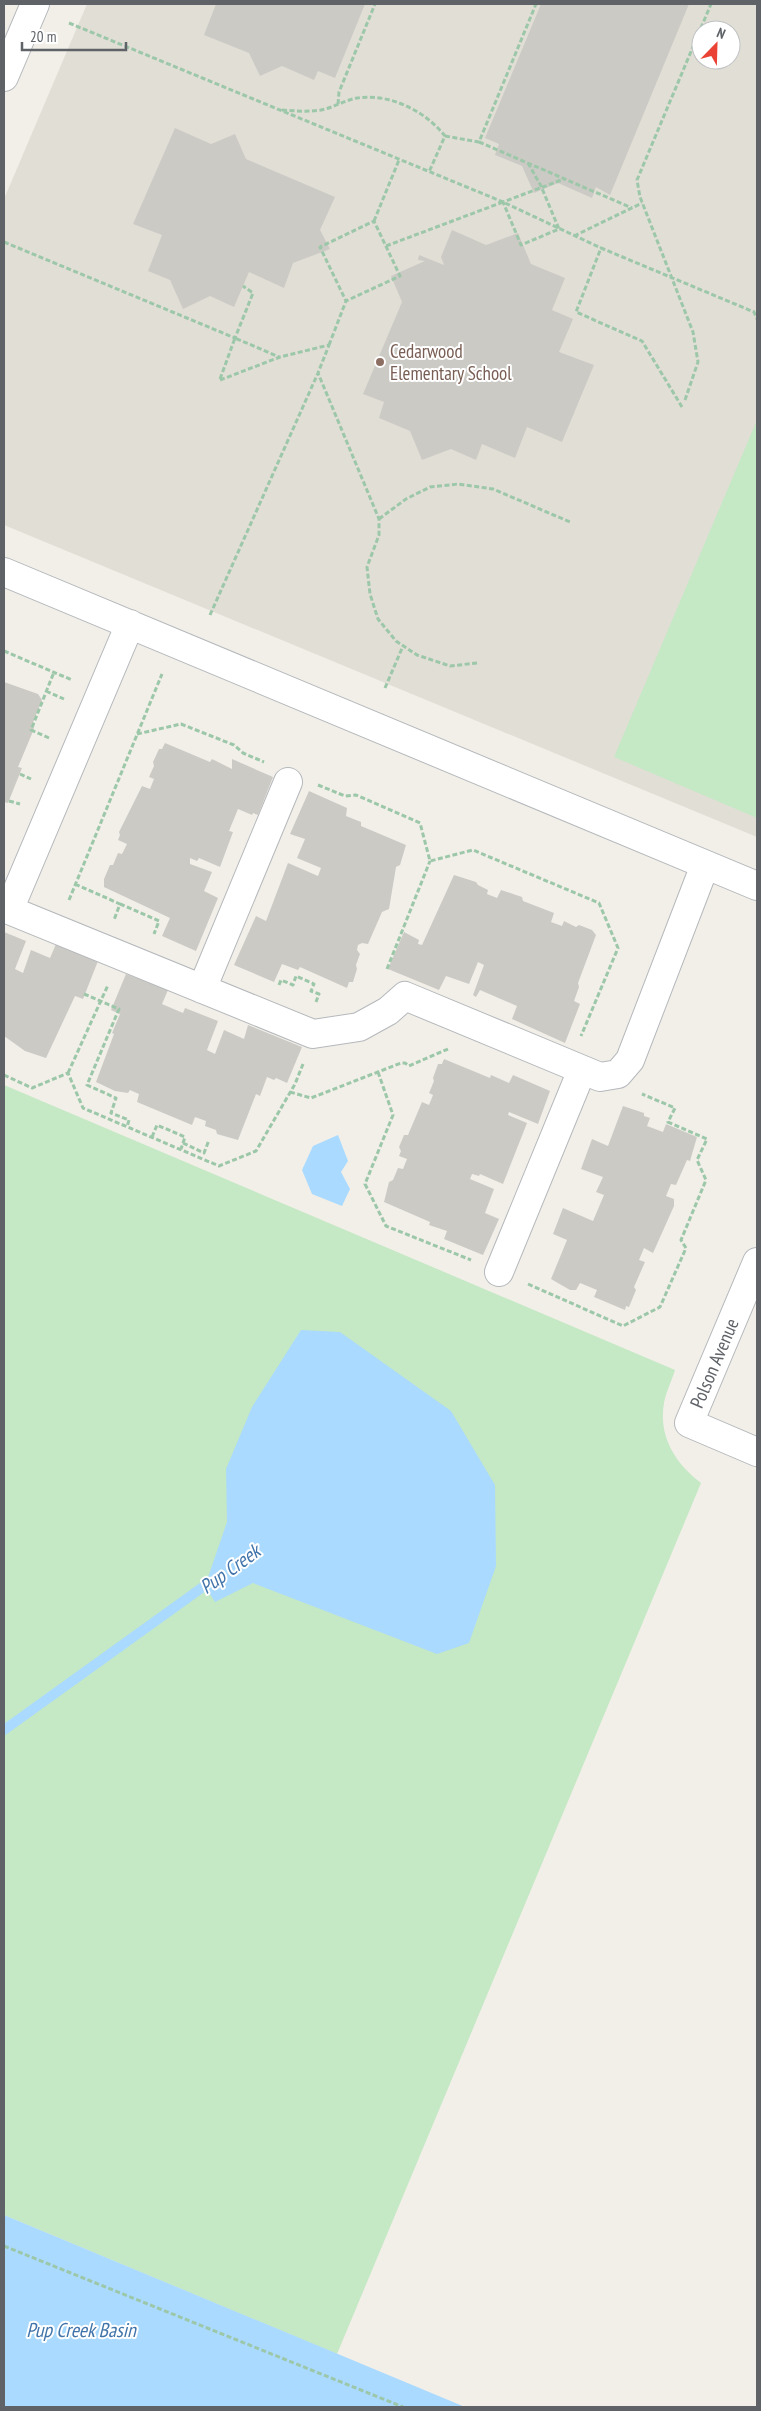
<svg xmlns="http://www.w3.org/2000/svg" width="761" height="2411" viewBox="0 0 761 2411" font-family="'PT Sans Narrow',sans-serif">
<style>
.education{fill:#e1ded6;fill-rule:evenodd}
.green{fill:#c5e8c5}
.water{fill:#aadaff}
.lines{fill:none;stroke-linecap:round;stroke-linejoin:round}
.stream{stroke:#aadaff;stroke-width:10}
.building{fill:#cccac5}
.street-casing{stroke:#b5b8bc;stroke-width:30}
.path{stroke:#9cc7a9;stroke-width:3;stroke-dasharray:5 2.5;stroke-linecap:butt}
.street{stroke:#fff;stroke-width:28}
.education-dot{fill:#8d6e63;stroke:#fff;stroke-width:2}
.labels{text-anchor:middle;stroke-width:4;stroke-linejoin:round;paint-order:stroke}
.education-label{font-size:19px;fill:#785e54;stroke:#fff;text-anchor:start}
.street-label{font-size:19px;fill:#5f6368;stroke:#fff}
.water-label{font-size:20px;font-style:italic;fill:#4174aa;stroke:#fff}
</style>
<rect width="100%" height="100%" fill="#f1efe8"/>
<path class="education" d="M87 4H757V837L4 525V199ZM701 30H731V60H701Z"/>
<path class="green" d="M757 420V818L614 757Z
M4 1085 675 1370C672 1380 666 1392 664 1403 658 1437 676 1464 701 1483L337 2354 4 2215Z"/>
<path class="water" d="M338 1135 348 1161 341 1172 350 1189 342 1206 312 1194 302 1170 313 1146Z
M301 1330 340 1332 451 1411 495 1485 496 1566 469 1643 437 1654 253 1583 215 1602 205 1586 227 1522 226 1469 252 1407Z
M4 2215 465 2407H4Z"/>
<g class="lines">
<path class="stream" d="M4 1730 214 1579"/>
</g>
<path class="building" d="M216 4H365L335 78 318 71 314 80 282 66 260 76 249 53 204 35Z
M541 4H689L610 195 596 187 592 198 558 183 534 193 522 166 495 155 499 144 485 138Z
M175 128 211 144 235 134 246 159 335 197 320 230 330 249 293 263 284 288 249 272 234 307 210 296 183 309 170 280 148 271 162 235 133 224Z
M452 230 486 245 518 233 531 264 565 278 552 310 573 319 559 352 594 365 562 442 527 427 515 458 482 444 476 460 451 449 422 460 410 431 379 418 384 402 363 394 402 302 391 276 425 261 418 260 419 255 444 265 441 257Z
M4 682 38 694 42 700 32 725 34 729 18 767 22 768 8 803 4 802Z
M165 743 210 762 212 759 232 769V759L273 777 258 815 253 813 252 815 238 809 229 831 233 832 220 867 199 858 197 861 190 858V864L212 872 204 891 218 898 196 951 162 936 170 918 104 887V879L110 865H113L118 853 122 854 127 844 118 840 120 835 119 832 142 786 150 789 154 779 149 777 154 766 153 762 159 749H162Z
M309 791 347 808 346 816 361 822V826L406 845 400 865 396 867 389 909 382 912 368 944 362 943 358 945 357 950 360 954 356 965 357 969 353 982H349L347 988 300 967 298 970 282 964 274 982 234 965 256 916 266 921 288 863 318 876 321 868 297 858 305 839 290 834Z
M454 875 476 882 478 885 488 890 487 894 497 898 501 890 522 897 523 901 554 913 551 922 562 926 564 921 576 927 579 925 592 930 596 935 578 983 579 987 574 1001 580 1004 565 1043 512 1019 517 1006 480 990 476 997 473 995 484 965 478 962 469 984 446 976 439 990 388 969 404 932 419 940 418 944 422 945Z
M4 932 26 941 15 969 23 973 31 950 50 958 56 944 98 961 83 999 75 996 46 1058 25 1051 4 1036Z
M126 974 168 990 162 1004 183 1013 185 1008 218 1021 207 1050 215 1054 224 1030 244 1039 248 1025 302 1047 287 1083 276 1078 274 1080 267 1077 260 1096 256 1094 238 1140 217 1134 216 1130 205 1126 206 1121 195 1117 192 1125 137 1102 139 1094 130 1090 128 1093 115 1091 96 1082 114 1034 112 1033 120 1014 111 1010Z
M444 1059 490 1078 491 1075 509 1083 513 1075 550 1091 538 1124 509 1112 508 1115 527 1123 503 1184 480 1174 479 1176 472 1174 470 1179 494 1189 485 1213 499 1219 483 1255 444 1239 447 1231 429 1225 430 1222 384 1202 389 1182 393 1180 398 1168 403 1169 407 1159 399 1156 401 1151 399 1147 404 1135H408L422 1102 429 1105 433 1095 429 1093 434 1081 433 1078 438 1064H442Z
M623 1106 644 1113V1116L650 1118 647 1126 663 1132 666 1124 697 1137 690 1161 687 1160 676 1185 671 1184 666 1196 674 1199V1206L653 1253 644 1248 639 1260 645 1262 634 1287 636 1290 629 1307 626 1306 625 1310 594 1297 597 1290 580 1283 576 1290H570L551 1279 567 1240 553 1234 563 1208 593 1221 604 1195 596 1192 603 1177 581 1169 592 1139 608 1146Z"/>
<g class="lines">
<defs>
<path id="street" d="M4 77 35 4
M4 572 757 886
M4 908 313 1034 359 1027 388 1011 405 996 600 1077 618 1074 630 1060 705 865
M9 910 130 624
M202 989 288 782
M757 1262 689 1423 757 1452
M499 1272 582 1070"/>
</defs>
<use href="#street" class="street-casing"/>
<path class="path" d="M69 23 503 202
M338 104 339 92 375 4
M282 110C295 111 308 112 321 110 333 108 345 100 357 98 390 93 425 111 445 136L429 172
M445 136 479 142 536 4
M479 142 632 208
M528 163 541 186 559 229 521 245 503 202 564 179
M374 221 399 160
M574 236 642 203
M4 242 235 338 253 293 243 286
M386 246 503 202 601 248
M329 345 346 301 400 276 374 221 320 247 346 301
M220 379 235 338 279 357
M220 380 280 357 329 345 318 373
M685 400 698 362 693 332 640 197 637 180 711 4
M682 407 642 341 576 312 601 248 754 312 757 319
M379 519 406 499 430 487 458 484 493 489 570 522
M210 615 318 373 379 519V535L367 567 370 594 378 619 396 641 417 655 450 666 477 663
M4 651 72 680
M385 688 403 646
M46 691 64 699
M137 734 181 724 234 745 243 753 264 762
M49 738 31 730 54 672
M20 774 31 779
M318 785 345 796 356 795 420 823 430 861 473 850 599 903 618 948 581 1036
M9 801 20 804
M75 884 120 904 114 920
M69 900 162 674
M120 904 159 921 154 934
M387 969 430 861
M279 985 281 980 293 985 296 976 314 984 311 991 319 994 316 1002
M84 994 119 1009 87 1085 116 1098 111 1113 129 1120 127 1127
M378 1072 393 1115 365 1184 386 1226 471 1260
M68 1073 108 985
M4 1075 32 1088 68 1073 83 1108 219 1166 256 1151 295 1084 303 1064
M290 1092 311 1098 401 1063H405L409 1066 448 1049
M152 1137 157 1125 185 1137 181 1149
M183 1143 204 1153 209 1140
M528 1284 623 1326 660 1307 686 1248 681 1240 706 1180 697 1160 707 1139 668 1122 675 1108 642 1094
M4 2246 403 2407"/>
<use href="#street" class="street"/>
</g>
<circle class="education-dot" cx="380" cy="362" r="5"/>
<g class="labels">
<g class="education-label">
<text x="390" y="358">Cedarwood<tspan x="390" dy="22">Elementary School</tspan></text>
</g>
<g class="street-label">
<text transform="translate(714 1363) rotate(-67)" y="7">Polson Avenue</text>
</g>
<g class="water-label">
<text transform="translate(230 1569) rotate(-36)" y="7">Pup Creek</text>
<text x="81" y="2337">Pup Creek Basin</text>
</g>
</g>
<rect width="761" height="2411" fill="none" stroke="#5f6368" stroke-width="10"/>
<g transform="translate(716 45) rotate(23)"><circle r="24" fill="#ffffff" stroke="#bfc1c3"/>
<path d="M0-4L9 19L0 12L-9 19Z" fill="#ea4335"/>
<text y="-8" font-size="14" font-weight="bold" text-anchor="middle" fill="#5f6368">N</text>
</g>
<path d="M22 42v8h104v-8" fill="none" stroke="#5f6368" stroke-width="2.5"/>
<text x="30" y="42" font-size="15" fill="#5f6368" stroke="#ffffff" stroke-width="4" paint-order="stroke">20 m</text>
</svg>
